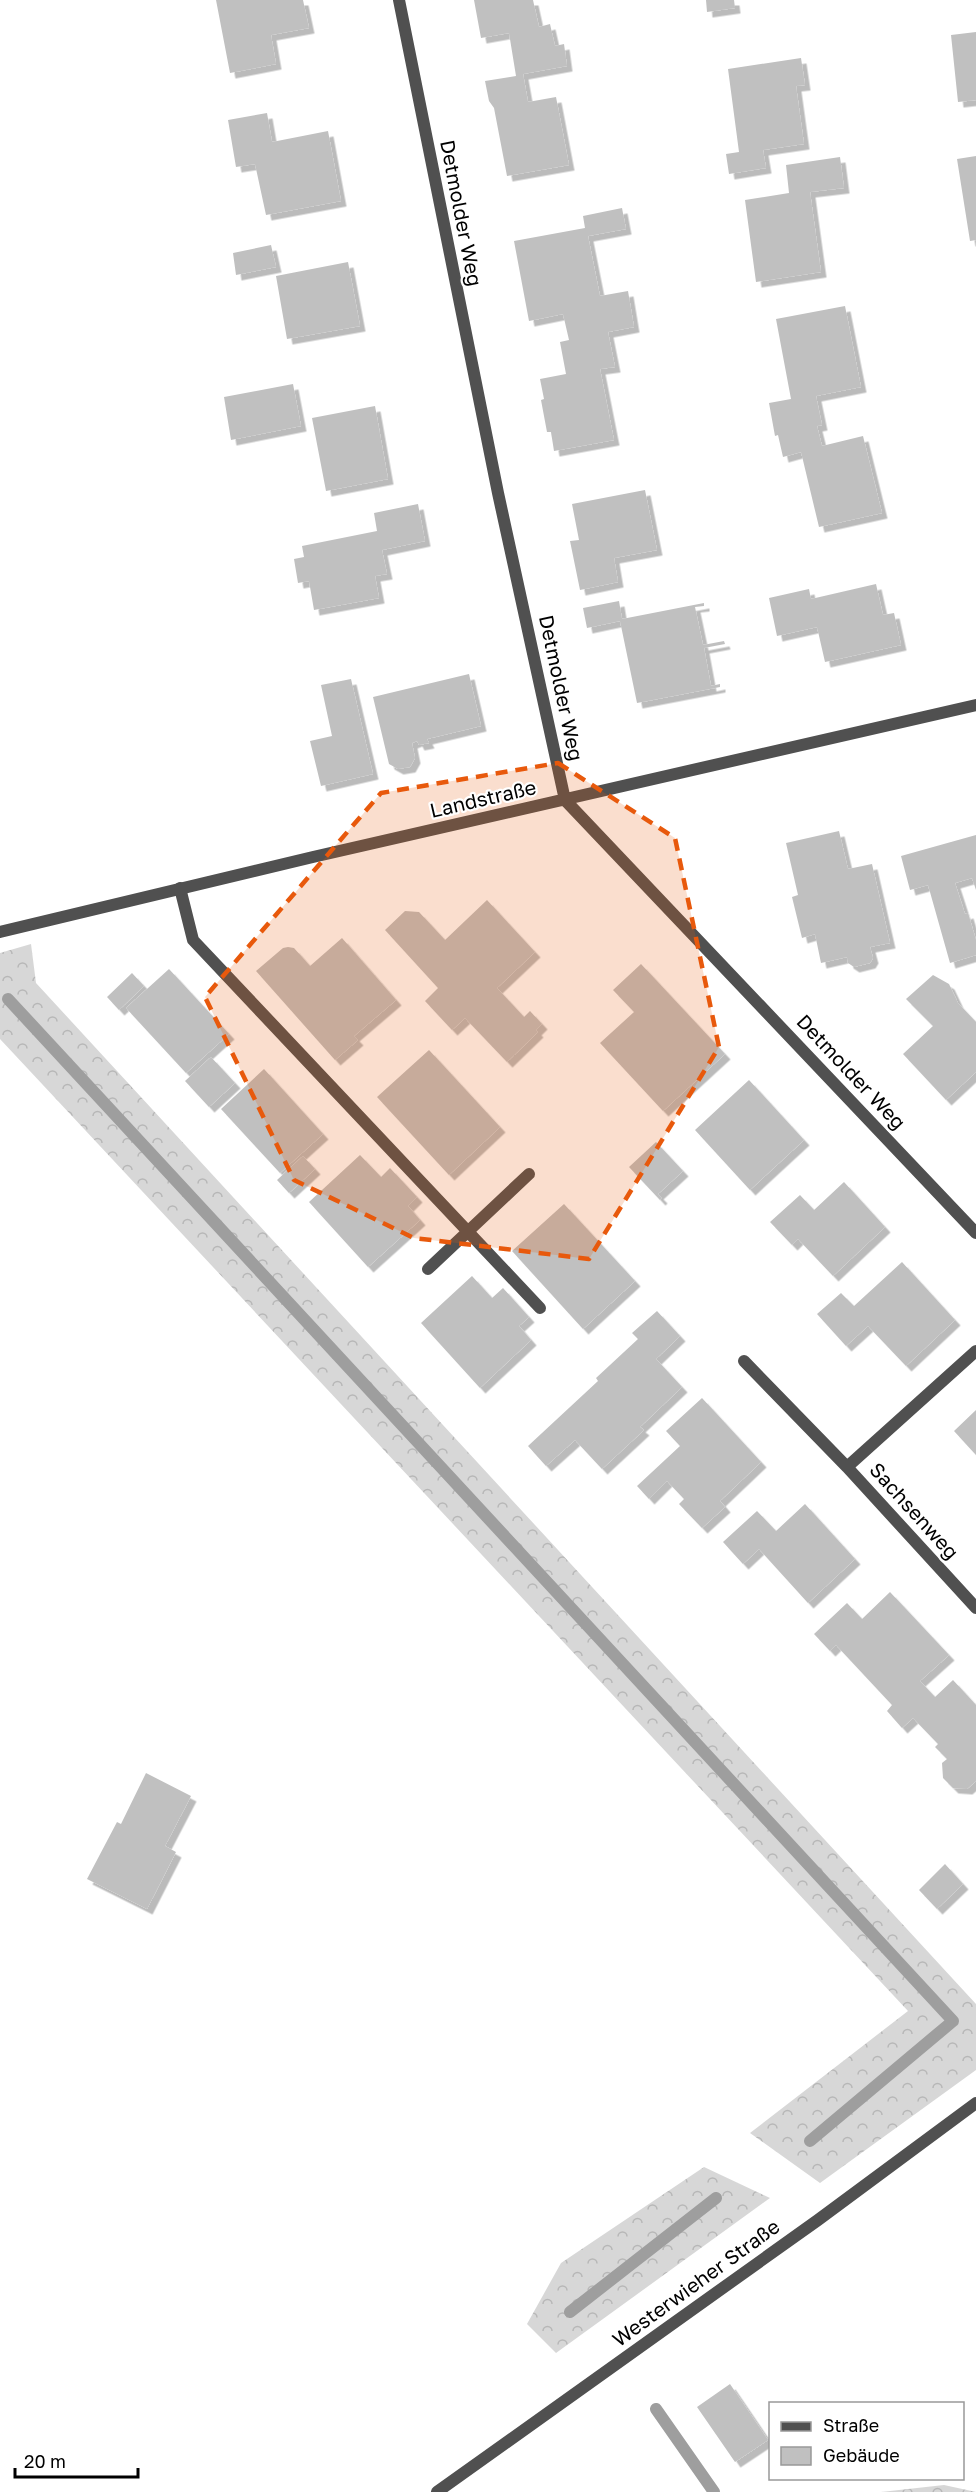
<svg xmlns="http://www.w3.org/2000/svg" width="976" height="2492" viewBox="0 0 976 2492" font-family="'Golos Text',sans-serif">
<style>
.forest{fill:url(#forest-crowns)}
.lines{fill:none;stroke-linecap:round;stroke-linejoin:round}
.stream{stroke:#9e9e9e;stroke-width:12}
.building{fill:#c0c0c0;filter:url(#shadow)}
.service{stroke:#505050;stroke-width:12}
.minor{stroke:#505050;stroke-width:12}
.tertiary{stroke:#505050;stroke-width:12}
.marked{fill:#e8590c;fill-opacity:0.2;stroke:#e8590c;stroke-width:4.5;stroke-dasharray:12 8;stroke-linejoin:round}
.labels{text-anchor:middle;stroke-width:4.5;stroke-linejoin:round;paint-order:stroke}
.street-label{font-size:20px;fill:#000;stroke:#fff}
</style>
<defs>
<pattern id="forest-crowns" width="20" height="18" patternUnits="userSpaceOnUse" patternTransform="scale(1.5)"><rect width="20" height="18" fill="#d7d7d7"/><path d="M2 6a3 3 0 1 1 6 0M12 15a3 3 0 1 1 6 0" fill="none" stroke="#b7b7b7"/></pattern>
<filter id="shadow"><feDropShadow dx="5.5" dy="5.5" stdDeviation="0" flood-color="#0004"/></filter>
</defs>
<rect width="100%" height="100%" fill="#fff"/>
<path class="forest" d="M31 944 36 983 976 2004V2070L820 2183 750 2133 908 2011 0 1039V953Z
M704 2167 770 2198 556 2353 527 2324 561 2263Z
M944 2485 976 2492H881Z"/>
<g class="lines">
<path class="stream" d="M8 999 953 2021 810 2141
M570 2312 716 2198
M656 2409 714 2492"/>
</g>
<path class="building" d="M216 0H303L309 28 271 35 276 64 230 73Z
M474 0H533L539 27 550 24 555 46 564 44 567 66 523 74 528 102 556 97 569 165 507 176 494 108 489 101 485 81 516 76 509 33 481 38Z
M706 0H734L735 8 707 12Z
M976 32V100L958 102 951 35Z
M801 58 805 85 796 86 804 144 763 150 766 168 729 174 726 154 739 152 728 69Z
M267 113 272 142 328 131 341 201 266 215 255 164 236 167 228 120Z
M976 156V240L970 241 957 159Z
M840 157 844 188 810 192 821 272 756 282 745 200 789 193 786 165Z
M622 208 626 229 588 236 600 296 628 291 634 327 608 332 615 367 600 369 614 440 554 451 551 432H547L541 400 544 399 540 379 566 374 560 342 569 340 563 314 529 321 514 241 585 228 583 216Z
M271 245 276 267 236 275 233 253Z
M348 262 360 326 287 339 276 276Z
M845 306 861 387 816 396 822 425 817 426 822 446 863 436 882 513 819 527 801 452 783 457 778 435 775 436 769 403 791 399 776 319Z
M293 384 301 426 231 440 224 397Z
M375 406 388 479 326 491 312 418Z
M645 490 657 550 614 558 618 582 580 590 570 541 579 540 572 504Z
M418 504 425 541 382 550 387 574 375 576 379 598 314 610 309 581 298 583 294 559 304 557 302 546 377 531 374 513Z
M876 584 883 615 894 613 901 645 825 662 817 627 777 636 769 598 809 589 811 599Z
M619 601 622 619 704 603V606L695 607 703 645 724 641 725 644 704 648 711 686 720 684V687L637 703 620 621 587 628 583 608Z
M469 674 481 726 427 739 429 743 419 745 417 741 412 743 415 758 410 767 398 769 389 764 373 697Z
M351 679 373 774 321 786 310 741 332 736 321 685Z
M839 831 848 869 872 864 890 943 870 947 873 958 870 963 854 967 848 963 847 957 821 963 815 934 802 938 792 897 798 895 786 843Z
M976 835V890L972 878 955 883 965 914 968 913 976 940V955L950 963 928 885 910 890 901 856Z
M487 900 535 952 497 988 524 1017 530 1011 542 1024 536 1030 538 1032 507 1062 465 1018 452 1030 425 1001 438 988 385 930 405 911 419 912 445 940Z
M342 938 396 1000 354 1036 358 1040 335 1060 256 971 283 948 288 947 294 948 310 966Z
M641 964 725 1054 663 1111 600 1043 634 1012 613 990Z
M169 969 229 1034 186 1073 126 1008Z
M132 973 144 986 119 1010 107 997Z
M933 975 949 984 958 1003 976 1022V1072L946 1100 903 1054 933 1026 906 999Z
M429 1050 500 1127 449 1175 377 1097Z
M211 1057 235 1083 209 1107 185 1081Z
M264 1069 323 1134 280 1173 221 1109Z
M749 1080 804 1140 750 1190 695 1130Z
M656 1142 683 1171 658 1194 662 1198 660 1200 629 1167Z
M360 1155 381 1177 390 1168 417 1197 408 1206 420 1220 368 1267 309 1202Z
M303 1156 315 1169 289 1193 277 1180Z
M844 1182 885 1227 833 1276 798 1239 792 1245 770 1222 800 1195 814 1210Z
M564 1204 635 1281 583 1329 512 1251Z
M902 1262 955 1320 906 1366 868 1326 846 1346 817 1314 841 1293 854 1306Z
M472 1276 492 1298 503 1288 529 1317 519 1326 531 1340 480 1388 421 1323Z
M657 1311 680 1336 656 1359 682 1387 640 1427 644 1430 602 1469 575 1440 546 1466 528 1446 598 1381 596 1378 638 1339 632 1333Z
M702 1398 761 1462 720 1501 725 1507 702 1528 679 1504 684 1499 667 1481 649 1499 637 1486 680 1446 666 1431Z
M976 1410V1455L954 1431Z
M805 1504 855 1559 808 1603 759 1549 743 1564 723 1542 757 1511 776 1531Z
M890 1592 949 1655 920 1681 935 1697 953 1680 976 1705V1781L967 1789 953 1788 943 1778 942 1763 947 1759 935 1747 938 1744 913 1718 902 1728 887 1711 892 1705 836 1645 830 1651 814 1634 847 1603 862 1619Z
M146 1773 191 1796 165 1846 176 1852 147 1909 87 1879 117 1822 121 1824Z
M945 1864 963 1884 937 1909 919 1890Z
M730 2384 768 2440 735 2462 697 2407Z"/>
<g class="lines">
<path class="service" d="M180 888 193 940 540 1308
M428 1269 529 1174"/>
<path class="minor" d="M399 0 498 493 565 800 976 1233
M0 932 313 857 976 705
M744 1361 847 1467 976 1351
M847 1467 976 1608"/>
<path class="tertiary" d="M437 2492 818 2220 976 2103"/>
</g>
<path class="marked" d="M558 763 675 838 719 1047 589 1259 414 1238 294 1180 205 997 381 793Z"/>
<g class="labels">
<g class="street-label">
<text transform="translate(461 213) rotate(79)" y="7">Detmolder Weg</text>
<text transform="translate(561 688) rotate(78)" y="7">Detmolder Weg</text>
<text transform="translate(483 799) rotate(-13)" y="7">Landstraße</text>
<text transform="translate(851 1072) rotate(47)" y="7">Detmolder Weg</text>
<text transform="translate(914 1511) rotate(48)" y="7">Sachsenweg</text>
<text transform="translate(696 2283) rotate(-36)" y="7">Westerwieher Straße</text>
</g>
</g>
<rect x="769" y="2402" width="195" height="78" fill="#ffffff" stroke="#999999" stroke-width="1.5"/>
<rect x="781" y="2422" width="30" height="9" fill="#505050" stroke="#999999" stroke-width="1.5"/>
<text x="823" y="2432" font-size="18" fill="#000000">Straße</text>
<rect x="781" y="2447" width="30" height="18" fill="#c0c0c0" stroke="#999999" stroke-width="1.5"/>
<text x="823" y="2462" font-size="18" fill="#000000">Gebäude</text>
<path d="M15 2468v9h123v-9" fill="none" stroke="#000000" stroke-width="3"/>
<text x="24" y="2468" font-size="18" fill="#000000" stroke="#ffffff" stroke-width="4.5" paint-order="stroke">20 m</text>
</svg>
